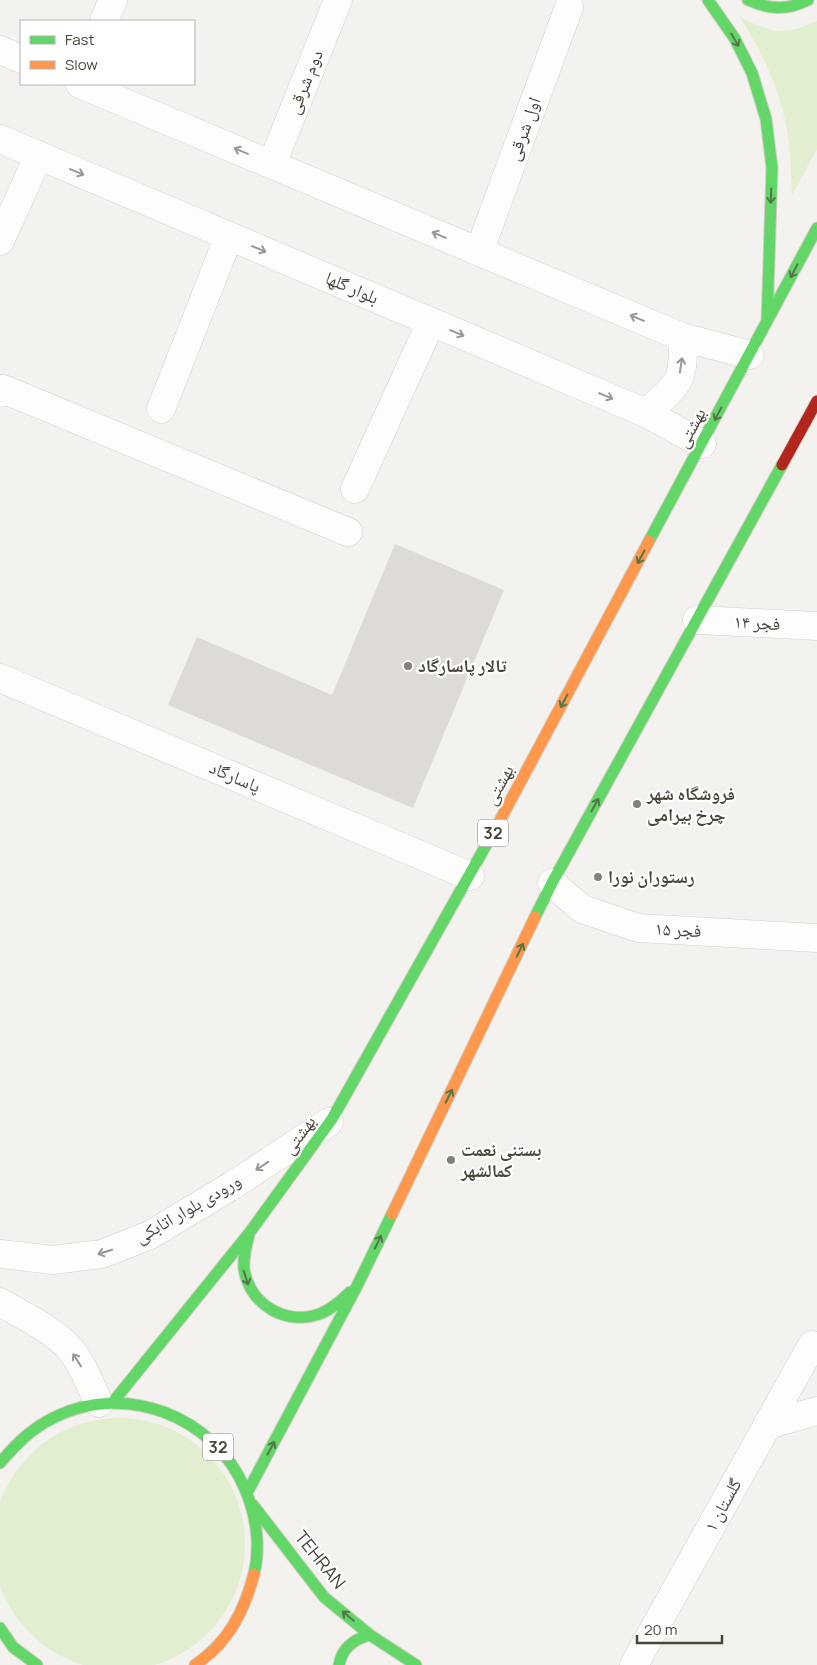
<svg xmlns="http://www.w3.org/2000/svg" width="817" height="1665" viewBox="0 0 817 1665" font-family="Manrope,'Noto Naskh Arabic',sans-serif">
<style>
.green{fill:#e1eecf}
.building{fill:#dedbd6}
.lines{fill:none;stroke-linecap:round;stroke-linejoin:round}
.street-casing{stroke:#d2d0cb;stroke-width:29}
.fast-casing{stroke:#d3cfc5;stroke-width:13}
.slow-casing{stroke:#d3cfc5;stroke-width:13}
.jam-casing{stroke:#d3cfc5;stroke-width:13}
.street{stroke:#fdfdfc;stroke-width:28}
.fast{stroke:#63d668;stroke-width:11}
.slow{stroke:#ff974d;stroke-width:11}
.jam{stroke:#b3261e;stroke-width:11}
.oneway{stroke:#537749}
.oneway2{stroke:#9b9791}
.poi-dot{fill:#868178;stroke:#fff;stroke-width:2}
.labels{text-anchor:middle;stroke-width:4.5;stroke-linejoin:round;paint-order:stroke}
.shield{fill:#fff;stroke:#817c74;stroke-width:1}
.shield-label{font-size:16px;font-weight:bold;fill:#4b4439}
.street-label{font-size:18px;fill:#4b4439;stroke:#fff}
.poi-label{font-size:18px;font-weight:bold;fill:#4b4439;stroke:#fff;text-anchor:start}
</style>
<rect width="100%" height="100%" fill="#f4f2ee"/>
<path class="green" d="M740 17C772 33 784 36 817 21V149L792 195C791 173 791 151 787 130 780 89 762 52 740 17Z
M-7 1544a126 126 0 1 1 252 0a126 126 0 1 1-252 0Z"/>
<path class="building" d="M395 544 504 590 413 808 168 705 197 637 332 695Z"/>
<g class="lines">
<defs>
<path id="street" d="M104 21 113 0
M0 50 21 59
M80 84 682 337 750 355
M0 139 646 413 702 444
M272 164 338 0
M0 241 39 155
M479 252 569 7
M0 393 3 389 348 532
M161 409 229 236
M646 413C656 404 674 390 679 378 684 366 683 350 682 337
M355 489 431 322
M697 620 817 626
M0 678 470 876
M552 883 582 909 638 928 817 938
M0 1254 53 1260 102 1254 150 1235 233 1185 329 1122
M0 1302C22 1315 54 1330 70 1349 83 1364 90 1385 99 1403
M767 1425 817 1411
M634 1665 812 1345"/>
<path id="fast" d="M708 0 735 39 752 73 766 119 772 168 767 321
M748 0C769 9 787 11 808 0
M649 541 817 228
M535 917 552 883 782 465
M249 1235C246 1246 243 1257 244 1269 250 1306 288 1327 322 1313 333 1308 342 1300 350 1292
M113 1402 250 1232 332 1119 498 824
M0 1463C16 1444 32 1428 55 1417 126 1382 214 1416 245 1489 256 1515 261 1546 254 1574
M248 1491 357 1286 392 1214
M253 1505 324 1597 370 1635 416 1665
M0 1628 13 1647 37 1665
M339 1665C342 1648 354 1639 370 1635"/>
<path id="slow" d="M498 824 649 541
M392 1214 535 917
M195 1665C228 1643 244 1612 254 1574"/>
<path id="jam" d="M782 465 817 401"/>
</defs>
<use href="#street" class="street-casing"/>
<use href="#fast" class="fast-casing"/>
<use href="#slow" class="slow-casing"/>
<use href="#jam" class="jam-casing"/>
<use href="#street" class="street"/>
<use href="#fast" class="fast"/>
<use href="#slow" class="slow"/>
<use href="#jam" class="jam"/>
</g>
<defs><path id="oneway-shaft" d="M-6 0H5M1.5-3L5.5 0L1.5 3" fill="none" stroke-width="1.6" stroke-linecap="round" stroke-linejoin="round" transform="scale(1.25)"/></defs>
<g class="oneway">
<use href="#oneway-shaft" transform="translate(735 40) rotate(60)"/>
<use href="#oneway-shaft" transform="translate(771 196) rotate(92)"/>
<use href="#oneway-shaft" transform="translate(794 271) rotate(118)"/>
<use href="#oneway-shaft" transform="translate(718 414) rotate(118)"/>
<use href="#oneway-shaft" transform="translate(641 557) rotate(118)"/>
<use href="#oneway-shaft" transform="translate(564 701) rotate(118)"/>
<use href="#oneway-shaft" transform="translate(595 805) rotate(-61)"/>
<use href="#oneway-shaft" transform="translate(520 950) rotate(-64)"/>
<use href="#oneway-shaft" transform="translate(449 1096) rotate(-64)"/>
<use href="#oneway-shaft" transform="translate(378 1242) rotate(-64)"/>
<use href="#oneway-shaft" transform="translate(246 1278) rotate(72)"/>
<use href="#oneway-shaft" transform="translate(271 1448) rotate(-62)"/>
<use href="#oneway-shaft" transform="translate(348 1616) rotate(-140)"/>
</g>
<g class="oneway2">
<use href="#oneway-shaft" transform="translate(241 151) rotate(-157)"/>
<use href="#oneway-shaft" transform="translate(77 172) rotate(23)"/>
<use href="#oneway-shaft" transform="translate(439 235) rotate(-157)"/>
<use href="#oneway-shaft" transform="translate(259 249) rotate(23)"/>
<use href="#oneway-shaft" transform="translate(637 318) rotate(-157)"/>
<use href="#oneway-shaft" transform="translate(457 333) rotate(23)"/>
<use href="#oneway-shaft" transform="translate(681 365) rotate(-81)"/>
<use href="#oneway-shaft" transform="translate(606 396) rotate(23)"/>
<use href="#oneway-shaft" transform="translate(262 1166) rotate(146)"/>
<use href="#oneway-shaft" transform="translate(105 1252) rotate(163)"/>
<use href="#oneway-shaft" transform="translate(77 1360) rotate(-122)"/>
</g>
<g class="poi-dot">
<circle cx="408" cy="666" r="5"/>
<circle cx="637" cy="804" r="5"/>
<circle cx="598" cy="877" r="5"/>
<circle cx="451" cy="1160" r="5"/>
</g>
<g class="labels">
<g class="shield">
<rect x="478" y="819.5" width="30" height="27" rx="4"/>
<rect x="203" y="1433.5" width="30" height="27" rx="4"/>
</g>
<g class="shield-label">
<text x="493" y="839">32</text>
<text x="218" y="1453">32</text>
</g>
<g class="street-label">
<text transform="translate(305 82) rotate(-68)" y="6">دوم شرقی</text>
<text transform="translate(524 129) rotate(-70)" y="6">اول شرقی</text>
<text transform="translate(352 288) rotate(23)" y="6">بلوار گلها</text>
<text transform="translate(691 428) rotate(-62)" y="6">بهشتی</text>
<text transform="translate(757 623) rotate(3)" y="6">فجر ۱۴</text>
<text transform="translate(235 777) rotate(23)" y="6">پاسارگاد</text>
<text transform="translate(499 785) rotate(-62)" y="6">بهشتی</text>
<text transform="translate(678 930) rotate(3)" y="6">فجر ۱۵</text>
<text transform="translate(299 1135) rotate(-54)" y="6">بهشتی</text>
<text transform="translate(188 1209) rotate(-30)" y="6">ورودی بلوار اتابکی</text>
<text transform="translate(723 1505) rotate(-61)" y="6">گلستان ۱</text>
<text transform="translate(320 1560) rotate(51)" y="6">TEHRAN</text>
</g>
<g class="poi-label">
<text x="418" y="672">تالار پاسارگاد</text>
<text x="647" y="800">فروشگاه شهر<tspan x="647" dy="21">چرخ بیرامی</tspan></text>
<text x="608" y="883">رستوران نورا</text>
<text x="461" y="1156">بستنی نعمت<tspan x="461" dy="21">کمالشهر</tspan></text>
</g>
</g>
<rect x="20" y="20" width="175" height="65" fill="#ffffff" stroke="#b7b4b0"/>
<rect x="30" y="36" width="25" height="8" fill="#63d668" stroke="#b7b4b0"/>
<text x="65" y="45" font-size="15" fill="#4b4439">Fast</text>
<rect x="30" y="61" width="25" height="8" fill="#ff974d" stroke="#b7b4b0"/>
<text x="65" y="70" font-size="15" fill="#4b4439">Slow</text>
<path d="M637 1635v8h85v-8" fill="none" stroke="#4b4439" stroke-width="2.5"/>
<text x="644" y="1635" font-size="15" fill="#4b4439" stroke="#ffffff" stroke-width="4" paint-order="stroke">20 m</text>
</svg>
